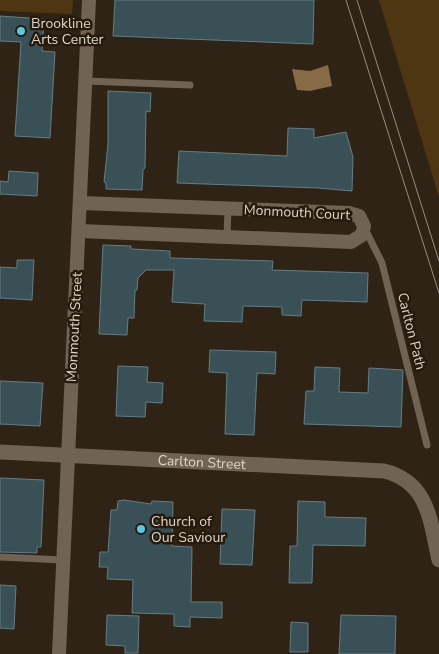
<svg xmlns="http://www.w3.org/2000/svg" width="439" height="654" viewBox="0 0 439 654" font-family="'Nunito Sans',sans-serif">
<style>
.green{fill:#4f3613}
.water{fill:#876b47}
.building{fill:#395057;stroke:#657d84}
.lines{fill:none;stroke-linecap:round;stroke-linejoin:round}
.lane{stroke:#716353;stroke-width:7}
.street{stroke:#716353;stroke-width:14}
.secondary{stroke:#716353;stroke-width:15}
.tram{stroke:#978d82;stroke-width:1}
.poi-dot{fill:#5ac8e5;stroke:#251a0b;stroke-width:2}
.labels{text-anchor:middle;stroke-width:5;stroke-linejoin:round;paint-order:stroke}
.poi-label{font-size:14px;fill:#ded6cd;stroke:#251a0b;text-anchor:start}
.street-label{font-size:14px;fill:#ded6cd;stroke:#251a0b}
</style>
<rect width="100%" height="100%" fill="#2f2315"/>
<path class="green" d="M0 0H73L72 14 0 11Z
M379 0H439V197Z"/>
<path class="water" d="M328 65 332 86 310 91 297 90 292 69 310 71Z"/>
<path class="building" d="M115 0H314L313 44 113 36Z
M0 16 44 19 42 51 55 52 50 138 15 136 21 42 0 41Z
M108 91 151 93 150 112 146 111 145 168 143 170 142 190 106 189V183L104 182 108 144Z
M288 128 314 129V138L346 132 353 157 352 191 318 188 177 183 179 151 287 156Z
M9 171 38 173 37 196 0 194V181L8 182Z
M103 245 131 246V249L170 251V258L273 261 272 270 368 273 367 302 302 300 301 316 282 315V307L243 306 242 322 204 321 205 304 172 302 174 270H146L138 278 137 290H135L134 318H128L127 335 99 334Z
M17 260H34L32 300 0 298V267L17 268Z
M210 350 276 352 275 374 257 373 254 435 225 434 227 373 209 372Z
M118 366 148 367 147 382 163 383 162 403 146 402 145 417 116 416Z
M315 367 340 368 339 392 368 393 369 368 403 370 401 427 304 424 306 391H314Z
M0 381 43 383 40 426 0 424Z
M0 478 44 480 41 547H37V553L0 552Z
M124 500 151 504 152 501 173 502 172 546 192 547 191 602H222V618L190 617V627L174 626V614L132 613 133 580 107 579 108 567H99L100 552H108L111 510H117L118 501Z
M298 501 325 502V517L366 518 365 546 313 545 312 583H289L290 546H297Z
M222 509 255 510 252 565 220 564Z
M0 585 16 586 14 629 0 628Z
M107 615 139 616 138 653H125V646L106 645Z
M341 615 396 616 395 654H339Z
M291 622 308 623V652H290Z"/>
<g class="lines">
<path class="lane" d="M86 81 190 85
M365 229 382 263 427 445
M227 237 228 208
M0 557 63 560"/>
<path class="street" d="M80 231 351 242 362 235 364 226 359 216 349 213 81 203
M59 654C67 436 81 218 89 0"/>
<path class="secondary" id="s1" d="M0 452 384 471C429 482 430 521 439 560"/>
<path class="tram" d="M346 0 439 293
M357 0 439 261"/>
</g>
<g class="poi-dot">
<circle cx="21" cy="31" r="5"/>
<circle cx="141" cy="529" r="5"/>
</g>
<g class="labels">
<g class="poi-label">
<text x="31" y="28">Brookline<tspan x="31" dy="16">Arts Center</tspan></text>
<text x="151" y="526">Church of<tspan x="151" dy="16">Our Saviour</tspan></text>
</g>
<g class="street-label">
<text transform="translate(297 212) rotate(3)" y="5">Monmouth Court</text>
<text transform="translate(74 327) rotate(-87)" y="5">Monmouth Street</text>
<text transform="translate(412 331) rotate(76)" y="5">Carlton Path</text>
<text dy="5" stroke="none"><textPath href="#s1" startOffset="202">Carlton Street</textPath></text>
</g>
</g>
</svg>
